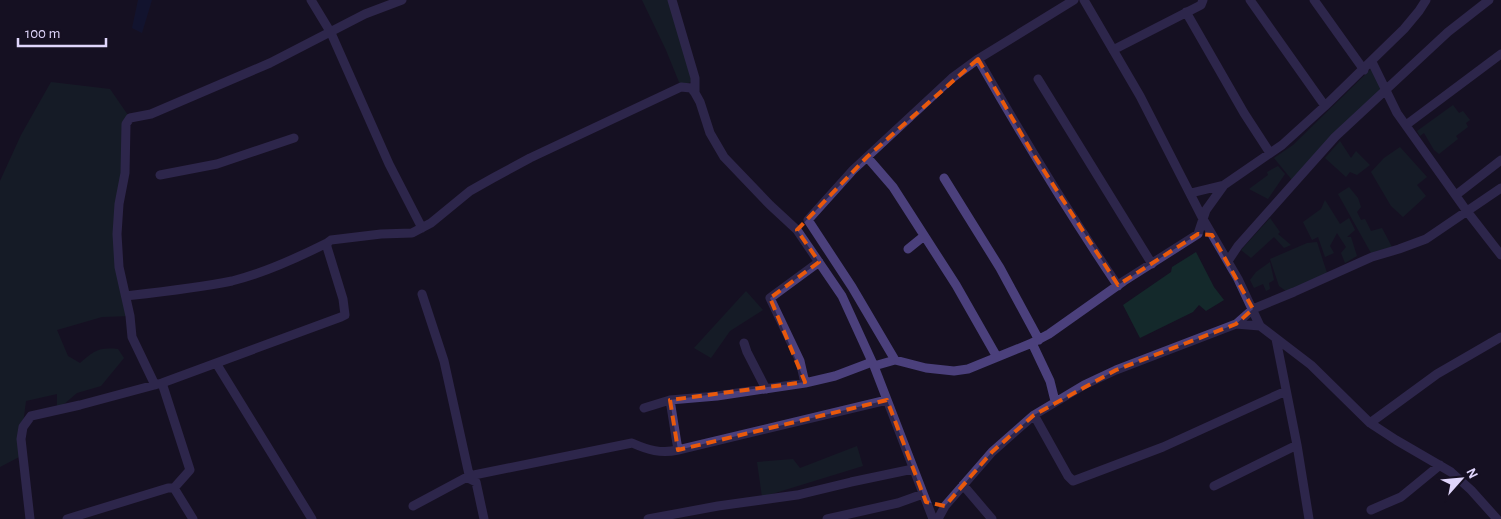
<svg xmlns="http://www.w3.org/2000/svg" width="1501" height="519" viewBox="0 0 1501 519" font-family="'Alegreya Sans',sans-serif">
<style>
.green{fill:#14292b}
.water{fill:#0f183c}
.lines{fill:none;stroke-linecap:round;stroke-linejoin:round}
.minor{stroke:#4b407c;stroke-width:9}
.marked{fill:none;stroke:#e8590c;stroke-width:4;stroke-dasharray:10 6;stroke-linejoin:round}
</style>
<rect width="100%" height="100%" fill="#161022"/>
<path class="green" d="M642 0H672L692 81 681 87 666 50Z
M1372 68 1383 88 1292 180 1274 158 1293 145Z
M51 82 110 89 130 118 117 234 130 316 102 317 57 330 68 356 80 363C94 351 98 347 118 349L124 358 101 386 77 393 57 410V394L26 401 21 439 23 455 0 467V181L21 135Z
M1453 105 1459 113 1463 111 1470 120 1466 123 1468 127 1456 136 1458 139 1439 154 1434 150 1424 133 1420 136 1417 131Z
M1340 141 1351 158 1356 151 1370 165 1357 175 1350 172 1346 177 1325 158Z
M1400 147 1427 177 1417 185 1426 196 1403 217 1391 206 1371 172 1384 158Z
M1278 166 1285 174 1268 199 1249 189 1268 175 1267 172Z
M1349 187 1358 198 1361 207 1357 212 1361 220 1365 219 1371 231 1382 228 1392 247 1371 253 1338 194Z
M1325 200 1340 224 1349 218 1355 230 1347 237H1351L1357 256 1345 263 1341 253 1346 247 1337 233 1330 246 1334 253 1325 257 1318 237 1312 240 1303 222 1321 209Z
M1270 218 1280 232 1278 234 1291 245 1284 248 1274 237 1251 258 1241 250Z
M1317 242 1327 273 1286 291 1279 286 1270 259 1307 243Z
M1196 252 1214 287 1224 300 1206 311 1199 305 1193 312 1140 338 1123 305 1171 272 1172 267Z
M1270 262 1274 280 1269 283 1270 289 1266 291 1263 284 1254 288 1250 280 1256 272Z
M746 291 763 310 730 331 711 358 694 348Z
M857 446 863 466 762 497 757 462 793 459 800 468Z"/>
<path class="water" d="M138 0H152L142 33 132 28Z"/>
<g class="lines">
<path class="minor" d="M311 0 331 33 389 164 422 228
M672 0 695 78V93L700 102 710 133 724 157 770 205 797 230 842 296 874 366
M1084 0 1140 96 1203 219 1238 279 1260 326
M1250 0 1325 106
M1314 0 1364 70
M1186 12 1244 113 1270 153
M1113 50 1201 5 1203 0
M978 59C1022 136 1068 212 1118 286
M1372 62 1397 113 1466 210 1501 255
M1038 79 1152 264
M1406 125 1501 54
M867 157 893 187 956 285 997 357
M160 175 217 164 294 138
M944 178 1000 268 1039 340
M1191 193 1224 185
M1456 195 1501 160
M908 249 924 236
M1228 261 1238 246 1335 137 1448 32 1489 0
M422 294 444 361 470 479 476 482 484 519
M126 296C161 292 197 288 232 281 265 273 297 258 327 243
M1236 324 1253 309 1294 292 1372 257 1399 249 1426 239 1501 188
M1276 339 1297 445 1309 519
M744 343 747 352 766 389
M1032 343 1050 381 1055 401
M895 360 852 287 808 220 853 170 952 78 978 59 1074 0
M216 363 312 519
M162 383 190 470 174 488 193 519
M805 383 800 361 770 298 819 262
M155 385 132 337 130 316 119 267 117 234 119 204 125 173 126 124 130 118 151 114 270 63 365 14 402 0
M670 400 678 450 887 400
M644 408 670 400 717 396 805 383 835 376 872 362
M1034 415 1068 476 1073 481 1163 447 1286 391
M1370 423 1437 374 1501 337
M963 485 992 519
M1214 486 1297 445
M413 506 469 476 632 443C648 450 661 454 678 450
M1371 510 1401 497 1440 465
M30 519 21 439 23 427 31 416 80 405 162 383 341 317 345 315 343 299 327 247V243L331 240 381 234 412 233 431 223 470 191 493 178 530 158 681 87 691 88 695 93
M67 519 168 488H174
M648 519 718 506 797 495 851 482 913 469
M827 519 898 503 923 494
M933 519 874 366 895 360 926 368 954 371 968 369 1032 343 1049 334 1124 281 1198 234 1206 210 1224 185 1282 145 1325 106 1404 29 1419 11 1426 0
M938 519 945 506 992 452 1034 415 1084 385 1116 370 1236 324 1260 326 1311 365 1370 423 1396 440 1451 472 1471 490 1497 519"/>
</g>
<path d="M0 0H1501V519H0ZM978 59 1030 149 1118 285 1198 234 1212 235 1253 309 1236 324 1116 370 1034 415 992 452 945 506 926 502 887 400 678 450 670 400 805 382 770 298 819 262 797 230 867 157Z" fill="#161022" fill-opacity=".55" fill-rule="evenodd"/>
<path class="marked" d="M978 59 1030 149 1118 285 1198 234 1212 235 1253 309 1236 324 1116 370 1034 415 992 452 945 506 926 502 887 400 678 450 670 400 805 382 770 298 819 262 797 230 867 157Z"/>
<g transform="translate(1461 479) rotate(63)" stroke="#161022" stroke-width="4" paint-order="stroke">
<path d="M0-4L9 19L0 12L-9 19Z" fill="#dfd5fb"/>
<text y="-8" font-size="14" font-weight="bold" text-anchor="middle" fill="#dfd5fb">N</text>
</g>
<path d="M18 38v8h88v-8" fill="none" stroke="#dfd5fb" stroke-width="2.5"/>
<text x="25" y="38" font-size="15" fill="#dfd5fb" stroke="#161022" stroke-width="4" paint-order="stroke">100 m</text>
</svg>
